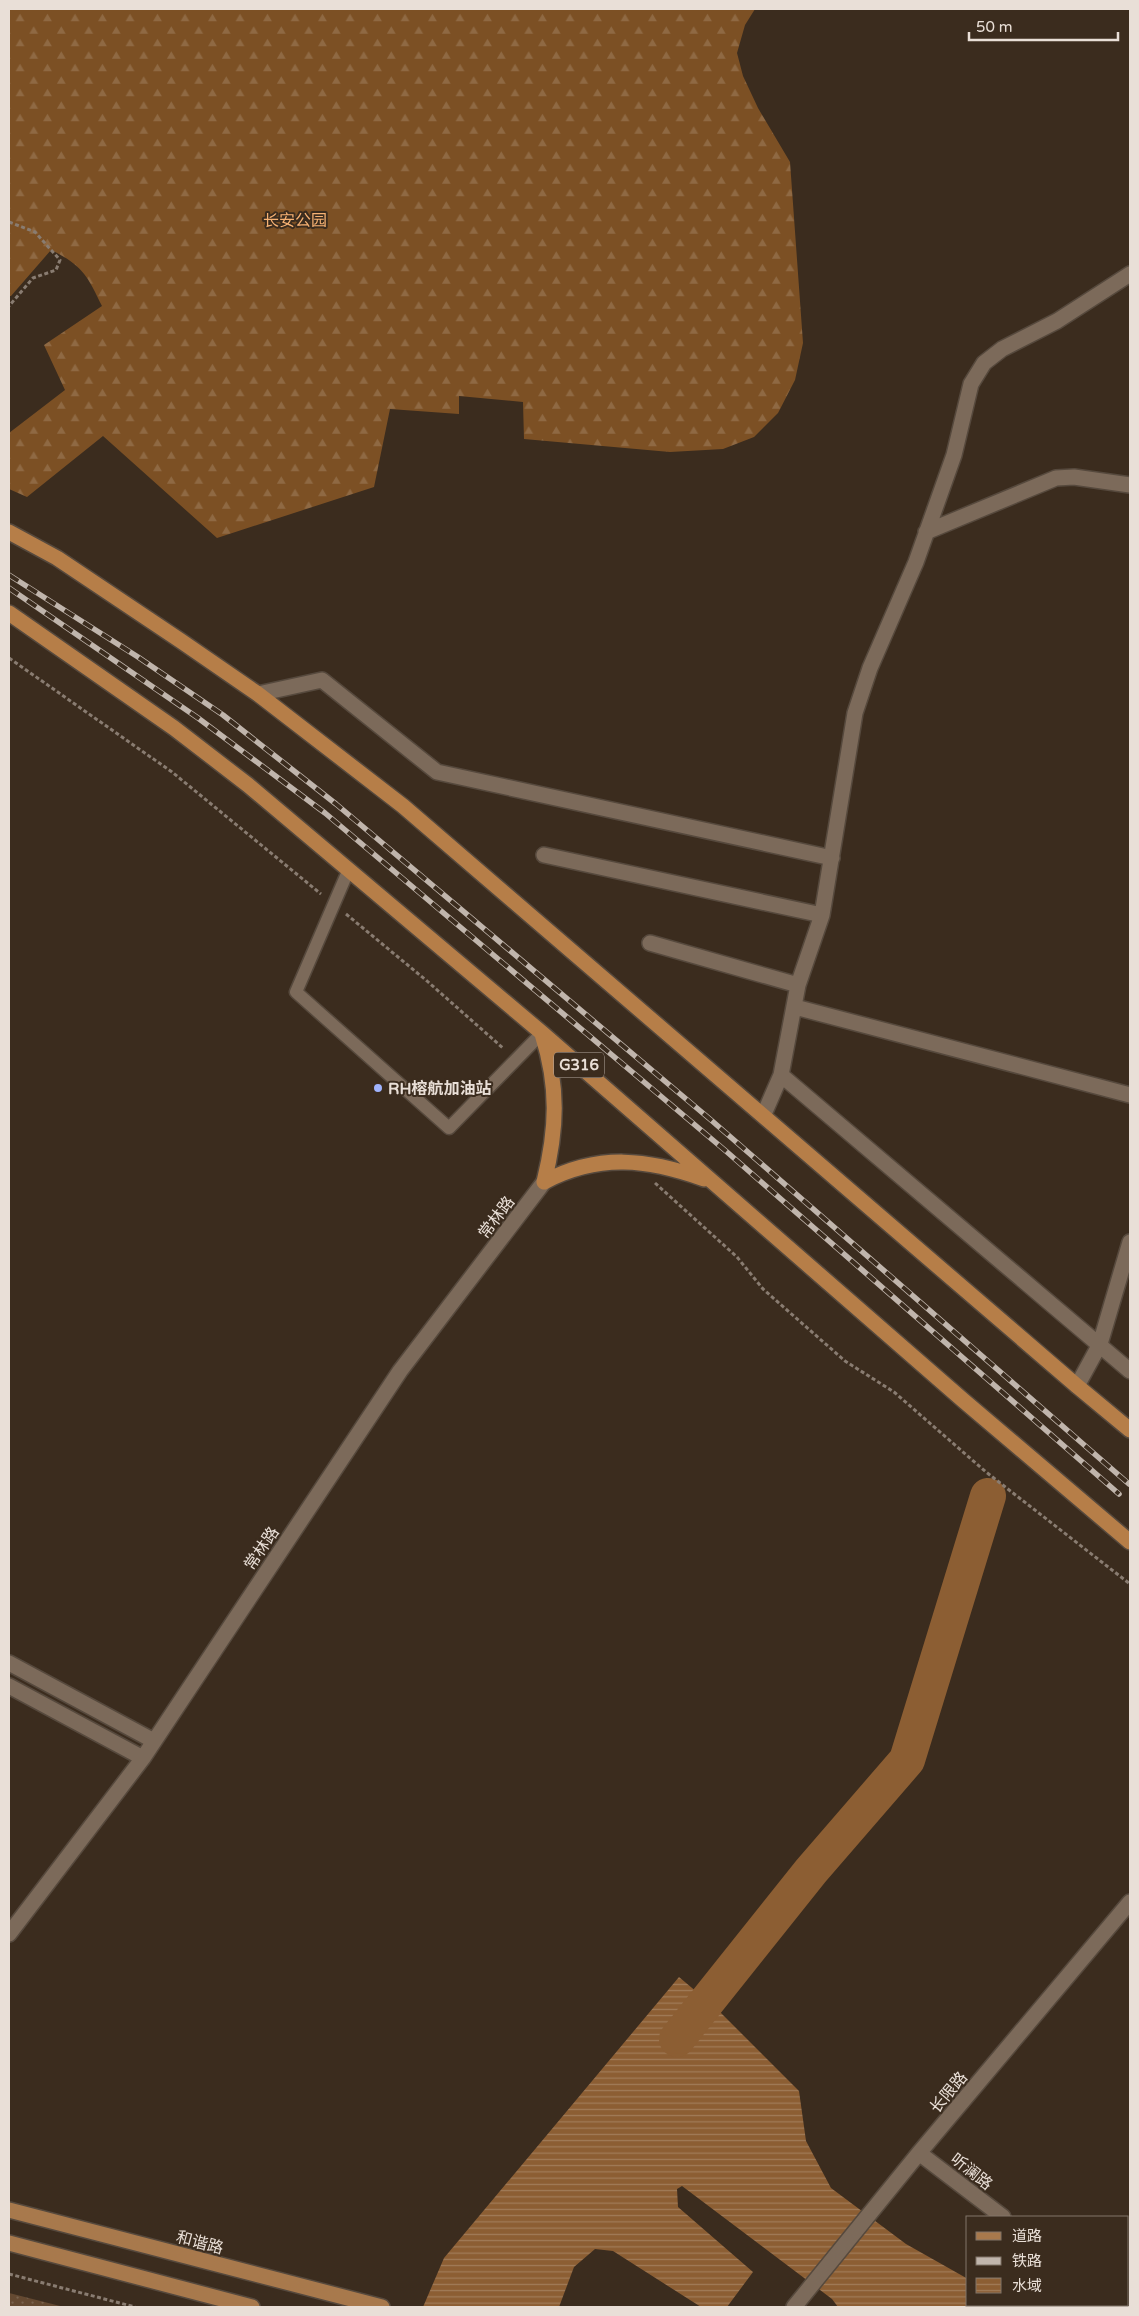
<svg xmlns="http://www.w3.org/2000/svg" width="1139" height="2316" viewBox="0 0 1139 2316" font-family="'Varela Round','Noto Sans SC',sans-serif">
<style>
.forest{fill:url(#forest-firs)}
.park{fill:url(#park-dots)}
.water{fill:url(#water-rules)}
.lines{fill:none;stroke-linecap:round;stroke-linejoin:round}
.river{stroke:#8c5e33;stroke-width:36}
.service-casing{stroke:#56493d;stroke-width:15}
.minor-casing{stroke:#56493d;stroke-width:18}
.tertiary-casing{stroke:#56493d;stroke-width:18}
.primary-casing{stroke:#56493d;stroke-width:18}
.trunk-casing{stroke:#56493d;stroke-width:18}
.path{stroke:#897c71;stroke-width:3;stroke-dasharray:4 2.5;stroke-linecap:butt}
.service{stroke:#7c6a5a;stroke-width:12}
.minor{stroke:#7c6a5a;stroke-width:15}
.tertiary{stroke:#7c6a5a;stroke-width:15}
.primary{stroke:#a8794c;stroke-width:15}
.trunk{stroke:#b67e48;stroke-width:15}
.rail-casing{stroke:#c0b5ac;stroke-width:5.5}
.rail{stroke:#3b2c1e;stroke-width:4;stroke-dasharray:11;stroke-linecap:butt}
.poi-dot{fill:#a0b3fd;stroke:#3b2c1e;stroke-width:2}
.labels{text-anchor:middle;stroke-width:4;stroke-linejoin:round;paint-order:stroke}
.shield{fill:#3b2c1e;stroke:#b5a9a0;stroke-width:1}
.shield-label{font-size:15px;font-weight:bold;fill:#e9dfd7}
.park-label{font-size:16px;fill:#f7b273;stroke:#3b2c1e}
.poi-label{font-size:16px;font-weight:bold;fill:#e9dfd7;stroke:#3b2c1e;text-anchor:start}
.street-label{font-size:16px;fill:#e9dfd7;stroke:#3b2c1e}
</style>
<defs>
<pattern id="forest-firs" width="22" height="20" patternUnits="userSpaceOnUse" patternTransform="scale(1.25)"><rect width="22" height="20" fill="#7c5024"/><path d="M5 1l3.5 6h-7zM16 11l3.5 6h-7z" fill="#8f6943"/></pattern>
<pattern id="park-dots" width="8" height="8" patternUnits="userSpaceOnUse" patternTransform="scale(1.25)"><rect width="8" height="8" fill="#644931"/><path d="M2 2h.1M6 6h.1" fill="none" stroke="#7a634e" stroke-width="1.8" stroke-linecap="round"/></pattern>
<pattern id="water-rules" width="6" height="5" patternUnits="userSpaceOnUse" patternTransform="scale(1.25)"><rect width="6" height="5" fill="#8c5e33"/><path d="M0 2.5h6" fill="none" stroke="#a27c59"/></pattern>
</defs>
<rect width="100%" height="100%" fill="#3b2c1e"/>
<path class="forest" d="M9 9H755L745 25 737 53 743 76 758 108 790 162 803 343 795 380 778 413 754 437 723 449 670 452 524 439 523 402 459 396V414L390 409 374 487 217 538 103 436 27 497 9 489V433L65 390 44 345 102 306C87 275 82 265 51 250L11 296H9Z"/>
<path class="park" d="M9 2293 64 2307H9Z"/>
<path class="water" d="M679 1977 717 2009 799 2091 806 2141 831 2188 906 2244 968 2279V2305H1012L1017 2307H838L832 2299 682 2186 677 2189 678 2207 753 2272 727 2307H701L613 2251 595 2249 574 2267 559 2307H423L444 2258Z"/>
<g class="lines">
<path class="river" d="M677 2039 811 1871 907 1760 988 1496"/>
<defs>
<path id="service" d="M349 869 296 992 449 1128 542 1033"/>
<path id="minor" d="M926 532 1056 478 1074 477 1130 485
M258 694 322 680 437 772 832 858
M544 855 822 915
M650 943 798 985
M795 1007 1130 1095
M781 1075 1130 1371
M764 1114 781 1075 798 985 822 915 855 713 870 668 916 562 954 455 971 384 984 363 1002 349 1057 321 1130 274
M1077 1386 1100 1344 1130 1242"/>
<path id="tertiary" d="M9 1663 154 1741
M9 1686 143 1758
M9 1934 143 1758 400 1371 544 1182
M919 2153 1003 2217
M1116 2305 1120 2307
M794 2307 919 2153 1130 1902"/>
<path id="primary" d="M9 2210 382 2307
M9 2243 252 2307"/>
<path id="trunk" d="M9 532 57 558 181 641 258 694 403 806 1077 1386 1130 1430
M9 613 174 728 248 785 542 1033 964 1401 1130 1542
M542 1034C559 1087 557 1129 544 1182
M544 1182C599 1153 648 1159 704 1179"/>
</defs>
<use href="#service" class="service-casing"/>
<use href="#minor" class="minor-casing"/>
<use href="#tertiary" class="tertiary-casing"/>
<use href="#primary" class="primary-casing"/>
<use href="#trunk" class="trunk-casing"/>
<path class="path" d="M9 222 35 232 60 260 56 270 33 278 9 306
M9 658 172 772 321 894
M346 914 427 981 504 1049
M655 1183 737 1257 763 1289 845 1361 894 1392 986 1472 1130 1584
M9 2274 135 2307"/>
<use href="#service" class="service"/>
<use href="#minor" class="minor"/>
<use href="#tertiary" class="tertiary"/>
<use href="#primary" class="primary"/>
<use href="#trunk" class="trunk"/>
<defs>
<path id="rail" d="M9 575 138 657 223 715 336 804 711 1120 1129 1484
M9 588 198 718 325 813 727 1152 1119 1494"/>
</defs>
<use href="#rail" class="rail-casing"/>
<use href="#rail" class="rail"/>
</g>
<circle class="poi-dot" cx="378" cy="1088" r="5"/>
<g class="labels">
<rect class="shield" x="554" y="1052.5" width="50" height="25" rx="4"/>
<g class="shield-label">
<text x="579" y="1070">G316</text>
</g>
<g class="park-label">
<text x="295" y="226">长安公园</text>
</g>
<g class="poi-label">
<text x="388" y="1094">RH榕航加油站</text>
</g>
<g class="street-label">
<text transform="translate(496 1217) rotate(-53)" y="6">常林路</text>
<text transform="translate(261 1548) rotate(-56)" y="6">常林路</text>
<text transform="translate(948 2092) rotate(-50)" y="6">长限路</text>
<text transform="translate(972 2171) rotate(38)" y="6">听澜路</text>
<text transform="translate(200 2242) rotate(15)" y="6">和谐路</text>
</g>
</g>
<rect width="1139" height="2316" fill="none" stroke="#e9dfd7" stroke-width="20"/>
<rect x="966" y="2216" width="162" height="90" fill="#3b2c1e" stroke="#817468"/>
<rect x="976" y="2232" width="25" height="8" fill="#a8794c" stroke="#817468"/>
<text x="1012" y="2241" font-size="15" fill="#e9dfd7">道路</text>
<rect x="976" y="2257" width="25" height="8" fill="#c0b5ac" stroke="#817468"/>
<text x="1012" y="2266" font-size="15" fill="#e9dfd7">铁路</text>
<rect x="976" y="2278" width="25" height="15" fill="url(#water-rules)" stroke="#817468"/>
<text x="1012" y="2291" font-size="15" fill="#e9dfd7">水域</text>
<path d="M969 32v8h149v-8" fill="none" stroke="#e9dfd7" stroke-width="2.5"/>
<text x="976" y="32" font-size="15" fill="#e9dfd7" stroke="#3b2c1e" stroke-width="4" paint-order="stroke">50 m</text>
</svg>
